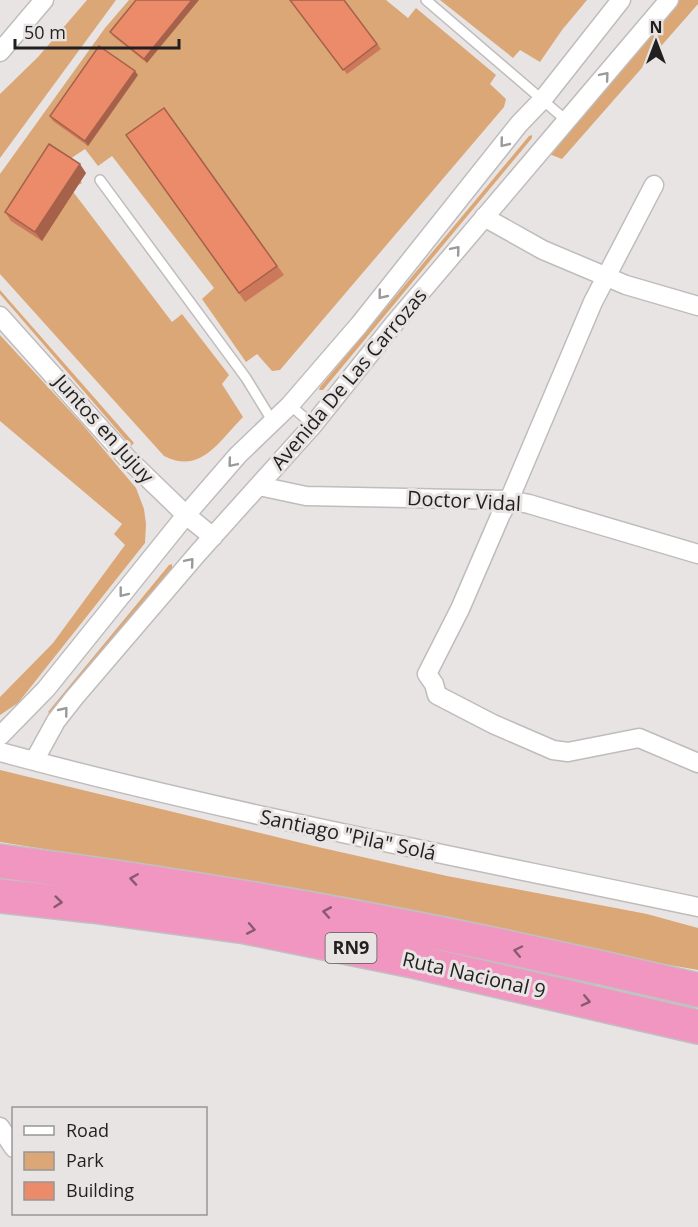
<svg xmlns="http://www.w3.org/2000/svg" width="698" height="1227" viewBox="0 0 698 1227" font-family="'Open Sans',sans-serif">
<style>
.green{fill:#dba776}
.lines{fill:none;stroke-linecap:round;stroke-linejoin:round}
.service-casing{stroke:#c0bcbc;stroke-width:12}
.minor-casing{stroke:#c0bcbc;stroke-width:21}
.motorway-casing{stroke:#c1c0c0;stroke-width:36}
.service{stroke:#fff;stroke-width:9}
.minor{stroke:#fff;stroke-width:18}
.motorway{stroke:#f196c1;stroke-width:33}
.wall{fill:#cb785b}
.shaded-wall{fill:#a5614a}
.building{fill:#ec8b6a;stroke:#a5614a;stroke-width:1.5}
.oneway{stroke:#9b9a9a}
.oneway2{stroke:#895a70}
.labels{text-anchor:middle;stroke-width:6;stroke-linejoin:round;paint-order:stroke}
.shield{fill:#e8e4e4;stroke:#5d5a5a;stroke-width:1.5}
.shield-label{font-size:18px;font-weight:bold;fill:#211f1f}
.street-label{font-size:20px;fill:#211f1f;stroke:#e8e4e4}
</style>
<rect width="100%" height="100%" fill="#e8e4e4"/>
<path class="green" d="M87 0H116L0 158V94L38 57Z
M129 0H386L408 18 416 8 496 75 490 84 506 99 504 107 280 370 272 371 257 354 246 362 202 299 214 288 112 156 98 166 85 149 67 161 82 183 71 189 172 322 182 314 229 375 222 384 243 417C219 441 201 475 164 456L0 274V174L105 28Z
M440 0H587L562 30 540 62 520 50 513 58Z
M679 0H698V4L562 159 544 152Z
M532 135V138L323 390H319L320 387 529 136Z
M0 290 134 443 131 446 0 294Z
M0 335 83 425 136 488 144 509 146 524 145 543 18 703 0 715V697L53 643 125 545 114 534 122 524 0 421Z
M172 564V568L50 714 48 712 169 565Z
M0 770 318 847 447 876 647 914 698 928V970L617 956 310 892 0 842Z"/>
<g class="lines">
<defs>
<path id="service" d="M426 0 567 121
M100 180 246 378 273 422
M290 405 313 425"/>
<path id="minor" d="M0 52 44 0
M654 185 593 302 509 500 501 514 460 609 427 674 434 684 437 695 493 724 553 750 568 752 639 738 698 763
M484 217 543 250 626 285 698 306
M0 316 127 458 186 515 213 537
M259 486 306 496 509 500 529 504 698 554
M0 736 46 689 186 515 238 455 290 405 359 325 519 124 543 99 621 0
M0 752C230 814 465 858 698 907
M34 761 56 721 74 698 198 553 313 425 393 325 669 0
M0 1127 14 1148"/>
<path id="motorway" d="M0 861C235 891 468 935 698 990
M0 896 92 906 246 927 408 960 698 1027"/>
</defs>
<use href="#service" class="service-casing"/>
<use href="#minor" class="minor-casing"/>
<use href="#motorway" class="motorway-casing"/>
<use href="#service" class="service"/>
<use href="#minor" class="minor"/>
<use href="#motorway" class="motorway"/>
</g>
<path class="wall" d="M136 0 147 63 113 36 110 32Z
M290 0H344L381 49 347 74Z
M138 75 88 146 53 121 50 116Z
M164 108 284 275 245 302 126 135Z
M86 173 42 241 11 221 5 212Z"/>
<path class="shaded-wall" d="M192 0H199L147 63 144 59Z
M135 71 138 75 88 146 85 141Z
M80 164 86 173 42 241 35 232Z"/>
<path class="building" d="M136 0H192L144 59 110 32Z
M290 0H344L377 44 343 70Z
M99 46 135 71 85 141 50 116Z
M164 108 277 266 239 293 126 135Z
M49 144 80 164 35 232 5 212Z"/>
<defs><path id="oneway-chevron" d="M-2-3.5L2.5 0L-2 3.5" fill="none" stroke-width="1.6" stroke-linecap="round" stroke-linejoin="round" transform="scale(1.5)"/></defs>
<g class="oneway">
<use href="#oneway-chevron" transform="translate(605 76) rotate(-50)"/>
<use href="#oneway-chevron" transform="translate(504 143) rotate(129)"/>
<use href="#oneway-chevron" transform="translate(456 250) rotate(-50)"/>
<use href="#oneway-chevron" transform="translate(382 295) rotate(129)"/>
<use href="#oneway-chevron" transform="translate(232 463) rotate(130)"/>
<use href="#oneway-chevron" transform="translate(190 562) rotate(-50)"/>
<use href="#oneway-chevron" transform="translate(123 593) rotate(128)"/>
<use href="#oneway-chevron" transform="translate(64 711) rotate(-51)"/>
</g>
<g class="oneway2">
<use href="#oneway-chevron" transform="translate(134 879) rotate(-171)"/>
<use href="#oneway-chevron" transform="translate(58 902) rotate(6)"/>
<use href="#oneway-chevron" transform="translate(327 912) rotate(-170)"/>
<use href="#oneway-chevron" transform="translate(251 929) rotate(11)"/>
<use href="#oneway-chevron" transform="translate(518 951) rotate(-168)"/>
<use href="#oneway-chevron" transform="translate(586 1001) rotate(13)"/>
</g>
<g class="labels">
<rect class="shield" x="325.5" y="933" width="51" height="30" rx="4.5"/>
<g class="shield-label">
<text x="351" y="954">RN9</text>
</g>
<g class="street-label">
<text transform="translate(349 379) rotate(-50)" y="7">Avenida De Las Carrozas</text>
<text transform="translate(104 429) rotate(48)" y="7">Juntos en Jujuy</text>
<text transform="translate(464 501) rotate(3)" y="7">Doctor Vidal</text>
<text transform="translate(348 835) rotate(12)" y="7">Santiago "Pila" Solá</text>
<text transform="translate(474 975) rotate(13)" y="7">Ruta Nacional 9</text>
</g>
</g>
<rect x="12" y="1107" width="195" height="108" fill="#e8e4e4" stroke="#989595" stroke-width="1.5"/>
<rect x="24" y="1126" width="30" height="9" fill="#ffffff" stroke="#989595" stroke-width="1.5"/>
<text x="66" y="1137" font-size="18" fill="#211f1f">Road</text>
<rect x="24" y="1152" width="30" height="18" fill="#dba776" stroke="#989595" stroke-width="1.5"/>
<text x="66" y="1167" font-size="18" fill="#211f1f">Park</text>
<rect x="24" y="1182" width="30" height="18" fill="#ec8b6a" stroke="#989595" stroke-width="1.5"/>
<text x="66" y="1197" font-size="18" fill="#211f1f">Building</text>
<g transform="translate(656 42)" stroke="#e8e4e4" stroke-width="4.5" paint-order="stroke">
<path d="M0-4.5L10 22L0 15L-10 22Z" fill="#211f1f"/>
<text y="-9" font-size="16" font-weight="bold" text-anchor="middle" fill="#211f1f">N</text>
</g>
<path d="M15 39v9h164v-9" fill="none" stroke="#211f1f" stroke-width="3"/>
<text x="24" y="39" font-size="18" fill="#211f1f" stroke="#e8e4e4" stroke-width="4.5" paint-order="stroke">50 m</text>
</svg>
